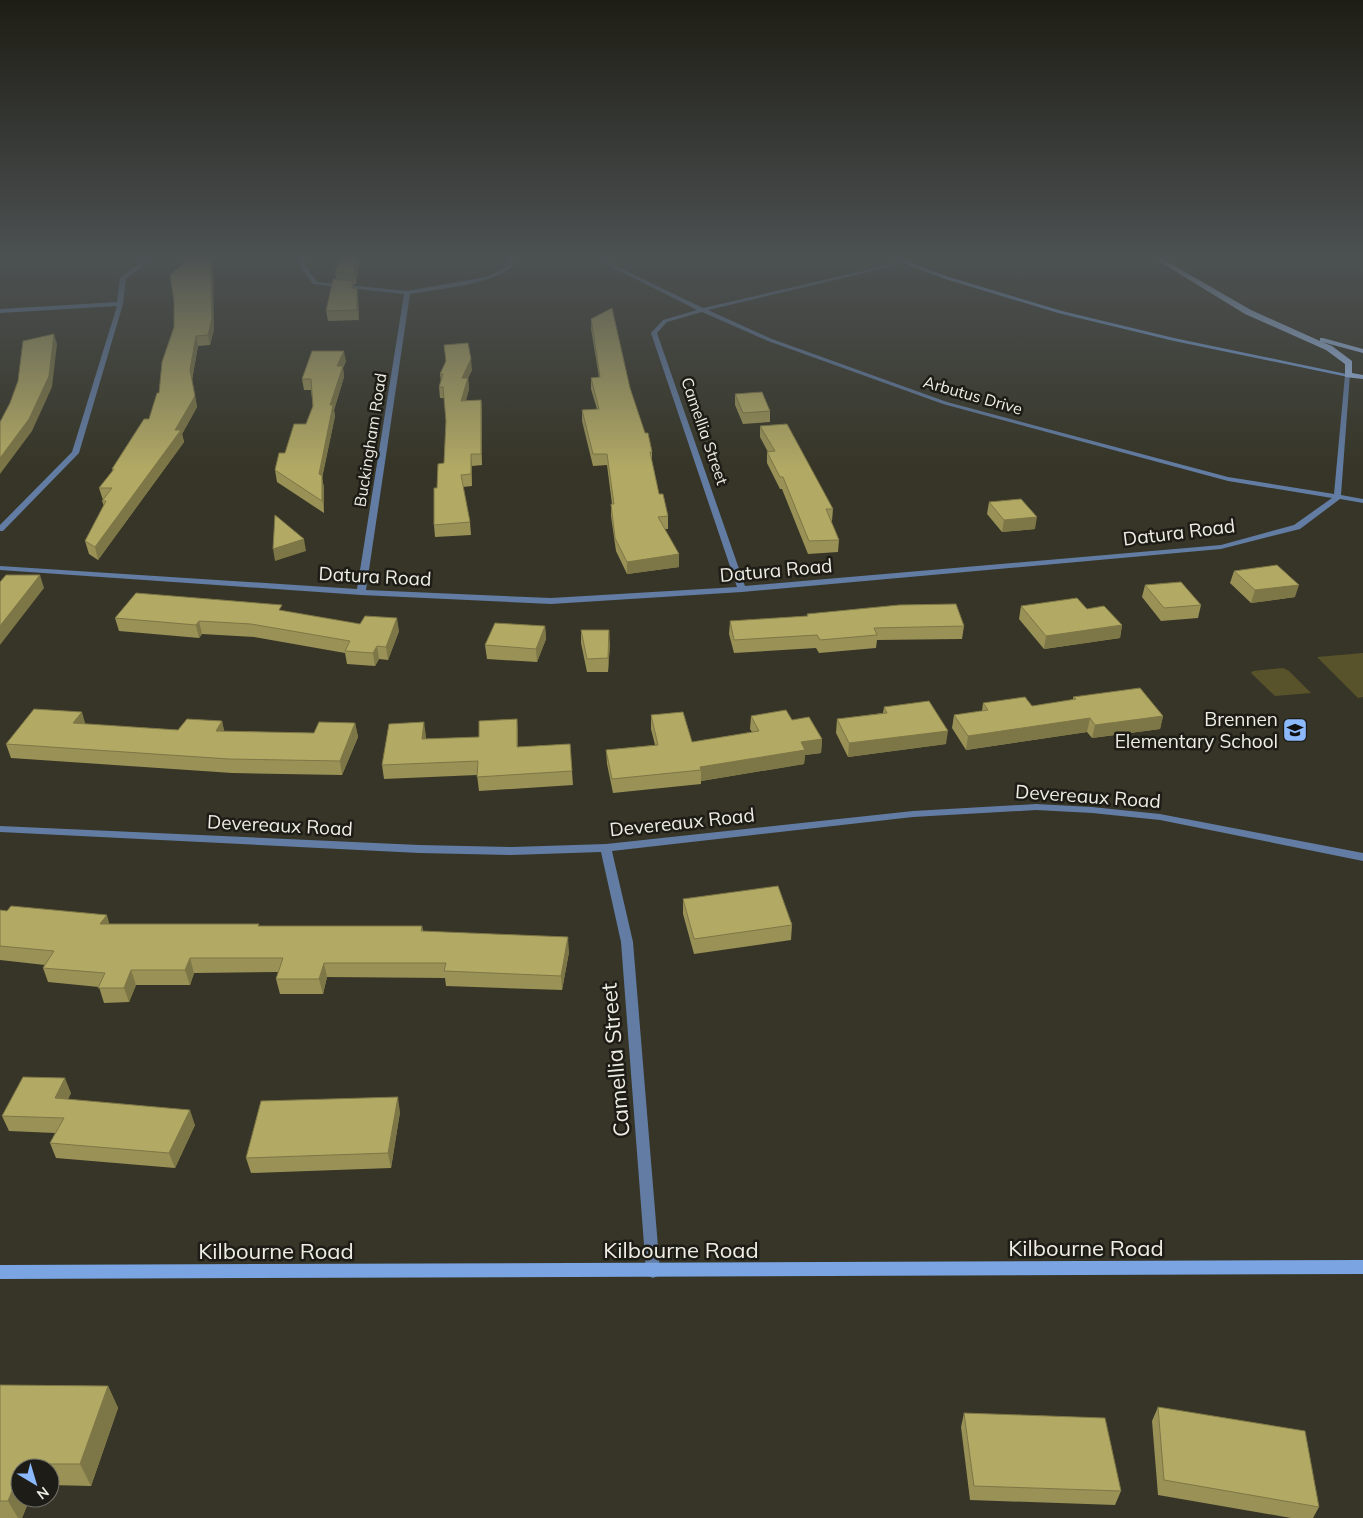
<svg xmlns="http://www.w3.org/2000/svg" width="1363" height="1518" viewBox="0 0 1363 1518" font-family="Mulish,sans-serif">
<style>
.green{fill:#58532b}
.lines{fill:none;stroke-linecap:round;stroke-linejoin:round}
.street{fill:#627ca3;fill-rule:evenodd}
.secondary{fill:#7aa4e2;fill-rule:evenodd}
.primary{fill:#a2c2f3;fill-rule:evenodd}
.wall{fill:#999156}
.shaded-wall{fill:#7d7646}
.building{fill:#b2a964;stroke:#7d7646}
.labels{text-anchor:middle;stroke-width:5;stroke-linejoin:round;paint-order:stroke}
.far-street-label{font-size:16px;fill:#eeede4;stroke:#1d1c16}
.street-label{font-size:19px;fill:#eeede4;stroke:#1d1c16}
.poi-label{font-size:19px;fill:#eeede4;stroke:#1d1c16;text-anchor:end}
.near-street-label{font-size:22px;fill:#eeede4;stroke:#1d1c16}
</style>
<rect width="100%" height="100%" fill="#363527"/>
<path class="green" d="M1363 653V697L1358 698 1317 657Z
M1283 668 1289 671 1311 693 1275 696 1251 673 1253 671Z"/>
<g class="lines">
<path class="street" d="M148 257H154L126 279 123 304 79 453 3 531H0V525L72 452 117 306 0 313V309L117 302 120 278Z
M302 257H307L305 265 317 282 407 291 486 277 500 271 508 265 507 257H511L514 265C493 285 438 289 410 294L366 590 551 598 737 587 651 333 663 320 697 310 592 257H597L703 308 906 261V263L708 310 772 339 947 402 1228 477 1334 494 1345 375 1350 374 1341 495 1363 499V503L1340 499 1300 529 1221 549 742 592 551 604 361 595 0 570V566L357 589 404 294 313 284 299 265ZM702 312 768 341 943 404 1228 481 1332 498 1294 525 1221 545 745 586 657 333 667 322Z
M1036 804 1092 807 1160 814 1363 853V861L1160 820 1092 813 1036 810 913 817 612 851 633 942 660 1271 658 1276 653 1278 648 1276 646 1271 621 942 601 852 512 855 419 853 0 832V826L419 845 512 847 606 844 913 811Z"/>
<path class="secondary" d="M888 257H895L949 277 1062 311 1174 338 1351 375 1348 377 1174 341 1058 313 945 279Z
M1363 1260V1274L0 1279V1265Z"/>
<path class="primary" d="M1152 257H1159L1251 310 1320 341V338H1323L1363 349V353L1322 342 1332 346 1352 361V373L1363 375V379L1345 377V364L1326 350 1245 314Z"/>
</g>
<path class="wall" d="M340 257H360L356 284H354V288L358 297 359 320 328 321 326 311 336 279 335 272Z
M591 319 630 388 645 433 652 452V462L659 494 668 516V529H665L679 567 627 574 616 551 611 516V504H612L607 465 593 466 582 421V410L597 409 591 389V378L599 377 591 329Z
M174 327 214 329 210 345 198 346 192 380 197 407 182 434 184 442 98 560 89 554 85 541 104 506 102 501 103 500 99 488 113 471 112 469 149 419 159 393Z
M444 345 472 370 468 378 469 389 466 400H481L482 411V465L472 466V486L463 487 470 522 471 535 435 537 434 525 437 488 444 463 446 421 444 398H440L439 387 441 382 440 374 446 362Z
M346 361 343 368 344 377 334 410 335 416 322 478 324 488V513L277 482 275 470 285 453 306 424 313 406 311 390H304L302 379Z
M735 394 770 411V422L743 424 735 405Z
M760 426 833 509 832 521H831L839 540 838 552 808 554 782 489H780L767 463V452H768L760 437Z
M989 502 1035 529 1002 532 987 514Z
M1234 571 1295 597 1251 603 1230 583Z
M1145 585 1201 605 1198 618 1161 621 1142 597Z
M1021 606 1087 609 1122 625 1120 638 1044 649 1019 619Z
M283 611 399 631 388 660 379 659 375 666 347 664 345 653 254 637 202 634 199 638 119 631 115 618Z
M807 614 964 626 962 639 877 640 876 648 819 653 816 648 734 653 729 634 730 621 807 616Z
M545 626 546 639 537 662 487 659 485 645Z
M581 630 610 643 608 672H587L581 643Z
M1073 697 1163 716 1160 729 1092 738 1087 732 966 750 952 728 954 715 982 711 983 703 1032 706 1073 700Z
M884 707 946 744 848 757 836 733 837 719 883 713Z
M651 715 692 742 752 732 750 729 751 716 822 739 821 753 805 755 804 764 701 781V784L613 793 607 764 606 750 655 745 651 729Z
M517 719 518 747 570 744 573 785 479 791 477 775 384 779 382 765 426 736V739L479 737Z
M222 721 224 731 314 733 355 723 358 737 342 775 232 773 11 758 6 744 86 724 178 730Z
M683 899 792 925 791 940 694 954 683 914Z
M0 910 110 924 259 926H422L423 931 569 952 562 990 446 986 445 978 327 977 323 994H280L276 979 278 972 194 973 190 985H136L129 1002 104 1003 99 987 48 982 43 968 45 965 0 960Z
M71 1093 68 1099 195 1125 175 1168 56 1158 50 1143 55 1133 9 1131 2 1116Z
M400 1112 391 1168 251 1173 246 1158Z
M0 1385 108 1386 118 1408 91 1486 50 1485V1468H20V1498H30L22 1518H0Z
M1158 1407 1319 1507 1313 1518H1291L1158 1495 1152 1421Z
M964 1413 1121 1491 1115 1505 970 1500 961 1427Z"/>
<path class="shaded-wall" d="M211 257H213L214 329 210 345 208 335Z
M357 257H360L356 284 354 274Z
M357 288 358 297 359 320 357 310Z
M54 334 57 344 52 387 32 431 0 474V458Z
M196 336 198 346 192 380 197 407 182 434 184 442 98 560 95 547 175 430 190 370Z
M344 351 346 361 343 368 344 377 334 410 335 416 322 478 324 488V513L319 474 337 366Z
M471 359 472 370 468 378 469 389 463 412 461 401 462 378Z
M481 400 482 411V465L481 454Z
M471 454 472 466V486L471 474Z
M1037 517 1035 529 1002 532 1004 520Z
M304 539 306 551 275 561 273 549Z
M679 554V567L627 574V562Z
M40 575 44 588 0 645V626Z
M1299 585 1295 597 1251 603 1255 590Z
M397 618 399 631 388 660 386 647Z
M199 621 202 634 199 638 196 625Z
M1122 625 1120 638 1044 649 1046 636Z
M545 626 546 639 537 662 536 649Z
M609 630 610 643 608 672V658Z
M377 646 379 659 375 666 373 653Z
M82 712 86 726 73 723Z
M1163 716 1160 729 1092 738 1095 725Z
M1090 718 1087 732 966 750 968 736Z
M517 719 518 733V761L517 747Z
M222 721 225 735 216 731Z
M424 722 426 736 424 753 422 739Z
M355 723 358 737 342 775 340 761Z
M948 731 946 744 848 757 849 743Z
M822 739 821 753 805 755 804 764 701 781V770L700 767 801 742Z
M107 915 111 930 100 924Z
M568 937 569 952 562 990 561 976Z
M190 958 194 973 190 985 185 970Z
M324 963 327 977 323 994 319 979Z
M131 970 136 985 129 1002 124 988Z
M65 1078 71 1093 61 1113 55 1098Z
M398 1097 400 1112 391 1168 388 1153Z
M190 1110 195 1125 175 1168 169 1153Z
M108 1386 118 1408 91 1486 80 1464Z
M20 1471V1498H30L22 1518H18L8 1501Z"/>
<path class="building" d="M190 257H211L212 319 208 335 196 336 190 370 195 396 175 430H181L95 547 85 541 106 501H102L112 488H99L114 469H112L144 419H149L157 393H159L162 362 174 327V301L170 275Z
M340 257H357L354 274 335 272Z
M333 279 353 281 352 288H357V310L326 311Z
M612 308 630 388 645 433H648L652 452H650L659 494H663L668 516 658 517 679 554 627 562 615 538 611 504H614L607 454H593L582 410 599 409 591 378 600 377 591 319Z
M54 334 49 376 29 419 0 458V422L10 403 18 381 23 341Z
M468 343 471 359 462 378H468L461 401 481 400V454H471V474L461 475 470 522 434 525V488H437L438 464 444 463 446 421 443 387H439L443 374H440L446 361 444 345Z
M312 351H344L337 366H343L330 405H333L319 474 322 476V501L275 470 279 453H285L294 424H306L313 406 311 379H302Z
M762 392 770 411 743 413 735 394Z
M787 424 833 509H826L839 540 809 541 783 477H780L767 452 775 451 760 426Z
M1021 499 1037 517 1004 520 989 502Z
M275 515 304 539 273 549Z
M1277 565 1299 585 1255 590 1234 571Z
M6 575H40L0 626V582Z
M1181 582 1201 605 1164 608 1145 585Z
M136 593 282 605 279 610 360 624 365 616 397 618 386 647 377 646 373 653 345 651 350 641 251 624 199 621 196 625 115 618Z
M1077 598 1087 609 1104 606 1122 625 1046 636 1021 606Z
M956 604 964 626 874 628 877 635 820 640 817 635 734 640 730 621 808 616 807 614 899 605Z
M495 623 545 626 536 649 485 645Z
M581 630H609L608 658 587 659Z
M1140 688 1163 716 1095 725 1090 718 968 736 954 715 988 710 983 703 1025 697 1032 706 1076 699 1073 697Z
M929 701 948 731 849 743 837 719 887 713 884 707Z
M34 709 82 712 73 723 178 730 187 719 222 721 216 731 314 733 319 722 355 723 340 761 229 759 6 744Z
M786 710 792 720 809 717 822 739 801 742 805 750 700 767 701 770 612 779 606 750 658 745 651 715 683 712 692 742 759 731 751 716Z
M517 719V747L570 744 572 771 477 777 478 761 382 765 389 724 424 722 422 739 479 737V721Z
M778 886 792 925 694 939 683 899Z
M11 906 107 915 100 924H259L258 926H422L421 931 568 937 561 976 444 971 446 963H324L319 979H276L283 958H190L185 970H131L124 988H98L105 973 43 968 54 951 0 946V910L7 911Z
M23 1077 65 1078 55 1098 190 1110 169 1153 50 1143 64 1118 2 1116Z
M398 1097 388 1153 246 1158 261 1101Z
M0 1385 108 1386 80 1464H23L21 1468H20V1471L8 1501H0Z
M1158 1407 1305 1431 1319 1507 1164 1480Z
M964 1413 1105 1418 1121 1491 974 1486Z"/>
<linearGradient id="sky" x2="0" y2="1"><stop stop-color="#1e1d15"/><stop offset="0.55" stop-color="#4c5152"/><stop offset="1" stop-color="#4c5152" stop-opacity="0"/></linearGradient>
<rect width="1363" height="469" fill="url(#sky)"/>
<defs>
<symbol id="school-square" viewBox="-11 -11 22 22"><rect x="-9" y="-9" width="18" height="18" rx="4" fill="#8cb9fc" stroke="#1d1c16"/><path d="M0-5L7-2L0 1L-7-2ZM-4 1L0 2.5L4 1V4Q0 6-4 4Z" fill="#111"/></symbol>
</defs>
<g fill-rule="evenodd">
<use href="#school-square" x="1281" y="716" width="28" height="28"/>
</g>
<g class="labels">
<g class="far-street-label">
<text transform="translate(973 395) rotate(16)" y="6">Arbutus Drive</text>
<text transform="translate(705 431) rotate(71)" y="6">Camellia Street</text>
<text transform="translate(370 440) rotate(-81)" y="6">Buckingham Road</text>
</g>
<g class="street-label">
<text transform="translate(1179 532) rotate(-7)" y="7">Datura Road</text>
<text transform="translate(776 570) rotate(-5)" y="7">Datura Road</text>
<text transform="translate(375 576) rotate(3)" y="7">Datura Road</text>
<text transform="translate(1088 796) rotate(4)" y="7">Devereaux Road</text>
<text transform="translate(682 822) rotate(-6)" y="7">Devereaux Road</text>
<text transform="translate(280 825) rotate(3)" y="7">Devereaux Road</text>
</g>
<g class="poi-label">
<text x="1278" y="726">Brennen<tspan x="1278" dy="22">Elementary School</tspan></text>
</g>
<g class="near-street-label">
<text transform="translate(615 1060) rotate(-95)" y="8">Camellia Street</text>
<text x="1086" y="1256">Kilbourne Road</text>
<text x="681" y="1258">Kilbourne Road</text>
<text x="276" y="1259">Kilbourne Road</text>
</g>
</g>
<g transform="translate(35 1483) rotate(142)"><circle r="24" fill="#1d1c16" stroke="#717068"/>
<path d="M0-4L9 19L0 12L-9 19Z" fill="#8cb9fc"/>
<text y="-8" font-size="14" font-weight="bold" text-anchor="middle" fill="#eeede4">N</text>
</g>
</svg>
